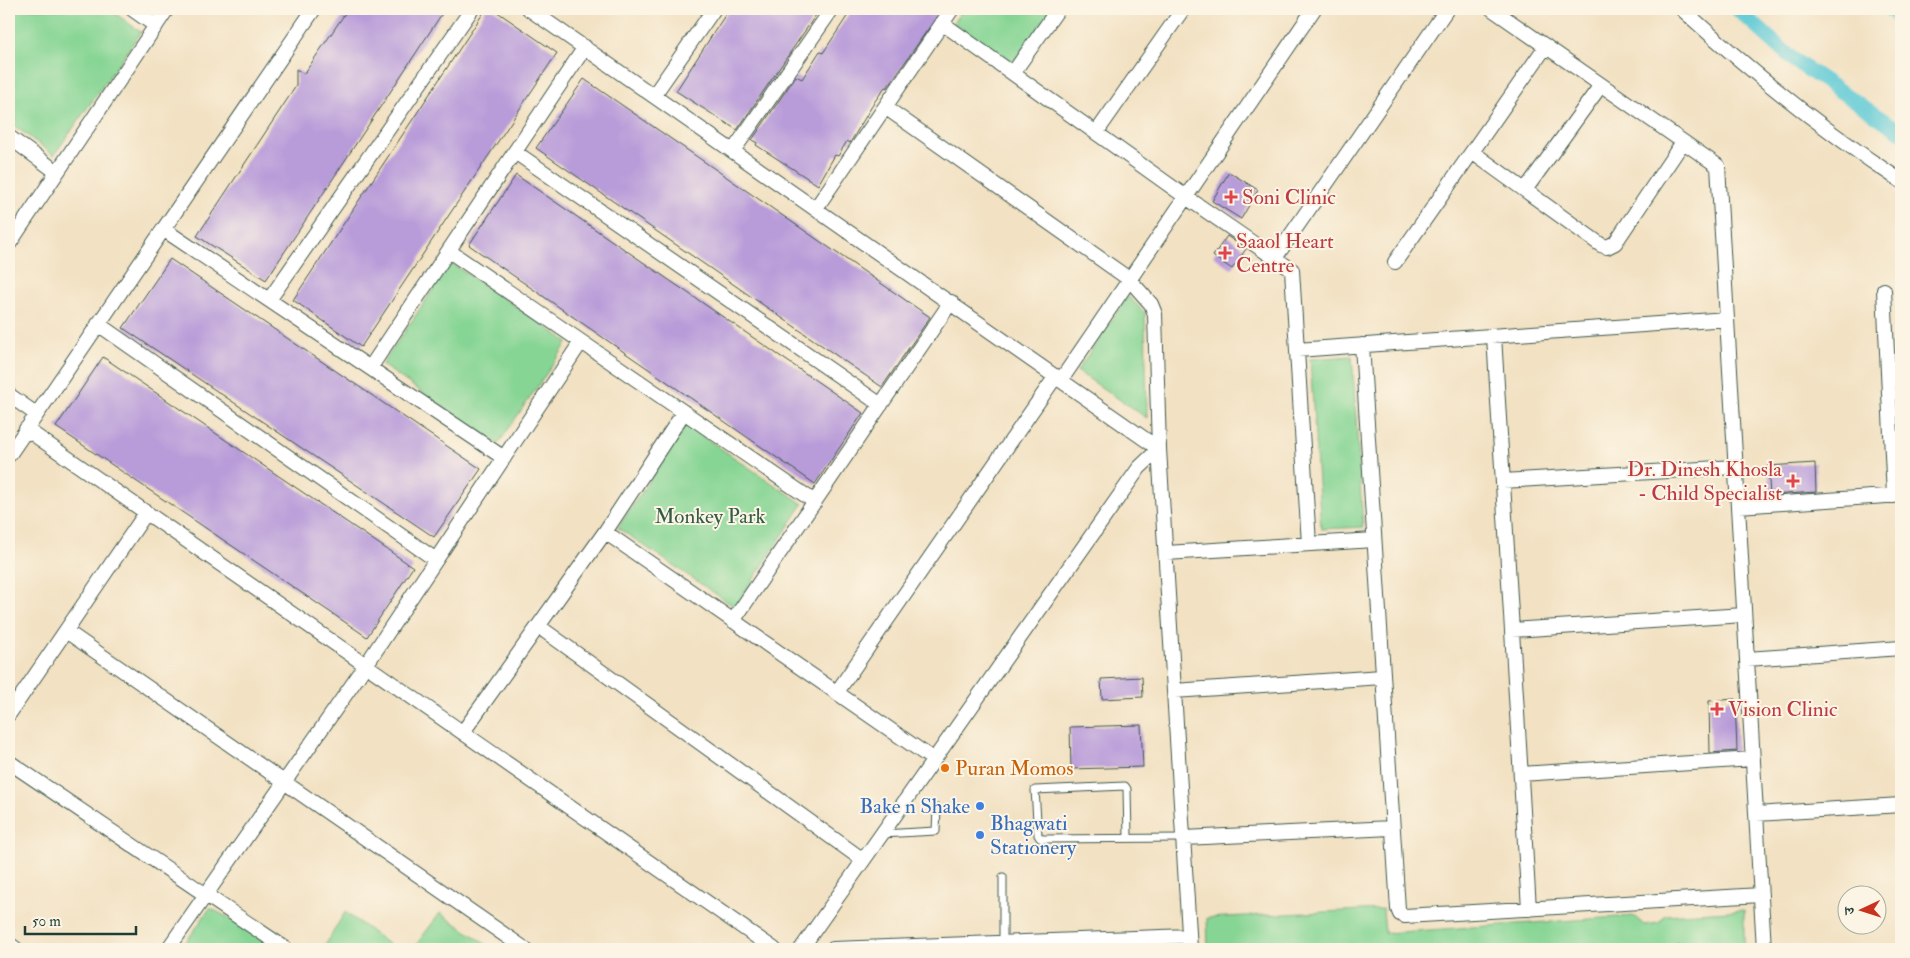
<svg xmlns="http://www.w3.org/2000/svg" width="1910" height="958" viewBox="0 0 1910 958" font-family="'IM FELL Double Pica','Noto Serif Devanagari',serif">
<style>
.green{fill:#87d594;stroke:#538964}
.lines{fill:none;stroke-linecap:round;stroke-linejoin:round}
.canal{stroke:#5ecad6;stroke-width:15}
.building{fill:#b89bd9}
.service-casing{stroke:#3f5649;stroke-width:9}
.minor-casing{stroke:#3f5649;stroke-width:16}
.path{stroke:#3f5649;stroke-width:2.5;stroke-dasharray:4 4;stroke-linecap:butt}
.service{stroke:#fff;stroke-width:7}
.minor{stroke:#fff;stroke-width:14}
.health-dot{fill:#e0444e;stroke:#fcf5e5;stroke-width:2}
.food-dot{fill:#e8710a;stroke:#fcf5e5;stroke-width:2}
.shop-dot{fill:#3f7fe0;stroke:#fcf5e5;stroke-width:2}
.labels{text-anchor:middle;stroke-width:4;stroke-linejoin:round;paint-order:stroke}
.health-label{font-size:21px;fill:#be3a42;stroke:#fcf5e5;text-anchor:start}
.park-label{font-size:21px;fill:#345b47;stroke:#fcf5e5}
.food-label{font-size:21px;fill:#c56008;stroke:#fcf5e5;text-anchor:start}
.shop-label{font-size:21px;fill:#366cbe;stroke:#fcf5e5;text-anchor:end}
</style>
<rect width="100%" height="100%" fill="#fcf5e5"/>
<filter id="ink" filterUnits="userSpaceOnUse"><feTurbulence type="fractalNoise" baseFrequency=".02" numOctaves="2"/><feDisplacementMap in="SourceGraphic" scale="10" xChannelSelector="R" yChannelSelector="G"/><feConvolveMatrix kernelMatrix="1 2 1 2 8 2 1 2 1" color-interpolation-filters="sRGB"/></filter>
<filter id="wash" filterUnits="userSpaceOnUse"><feTurbulence type="fractalNoise" baseFrequency=".0096" numOctaves="4" result="noise"/><feDisplacementMap in="SourceGraphic" scale="20" xChannelSelector="R" yChannelSelector="G"/><feGaussianBlur stdDeviation="1.12" result="paint"/><feColorMatrix in="noise" values="0 0 0 0 0 0 0 0 0 0 0 0 0 0 0 0 0 1.4 0 .05"/><feComposite in="paint" operator="in"/></filter>
<g filter="url(#wash)">
<rect width="100%" height="100%" fill="#f2e1c2"/>
<path class="green" d="M9 9H109L141 32 54 155 9 122Z
M963 9H1051L1013 64 953 23Z
M451 263 568 342 498 444 382 365Z
M1128 296 1145 313 1147 418 1077 371Z
M1352 356 1363 527 1321 529 1310 359Z
M686 425 803 504 735 607 618 528Z
M210 908 288 949H181Z
M1383 909 1385 933 1634 916 1644 925 1659 923 1666 915 1744 910V949H1208L1207 918Z
M345 912 395 949H323Z
M440 913 493 949H413Z"/>
<g class="lines">
<path class="canal" d="M1737 9 1795 61 1901 132
M1889 9 1901 19"/>
</g>
<g id="blocks">
<path class="building" d="M348 9H445L266 280 197 236 296 86V69L304 74Z
M486 9H493L557 53 361 347 293 300Z
M729 9H820L737 130 676 91Z
M852 9H942L887 88 885 87 875 101 850 143 847 141 838 156 835 155 818 185 756 145 757 143 752 140 796 76 802 79 820 51 823 53Z
M584 79 930 317 882 387 536 148Z
M1229 172 1258 190 1241 219 1212 201Z
M516 175 863 413 815 484 469 245Z
M1227 236 1246 249 1232 269 1213 256Z
M170 259 481 469 434 537 123 328Z
M103 357 413 567 367 637 56 427Z
M1815 463 1816 492 1770 495 1768 466Z
M1142 677 1143 697 1102 699 1101 679Z
M1735 699 1737 751 1710 753 1709 701Z
M1141 725 1143 767 1071 769 1070 727Z"/>
</g>
</g>
<g filter="url(#ink)">
<use href="#blocks" fill-opacity="0" stroke="#3f5649" stroke-width="1"/>
<g class="lines">
<defs>
<path id="service" d="M882 834 936 831 937 808
M1128 838 1127 789 1125 786 1035 790 1038 835 1040 838 1042 839 1184 838
M1003 877V943"/>
<path id="minor" d="M132 9 156 26
M529 9 1159 449 1190 949
M1492 9 1718 166 1764 949
M1682 9C1751 72 1823 130 1901 181
M942 23 1186 197 1292 270 1309 544
M1013 73 1058 9
M654 95 714 9
M1096 133 1183 9
M9 137 57 172
M733 151 832 9
M515 152 881 405
M1472 152 1601 245 1607 247 1615 243 1683 142
M1525 190 1601 85
M816 208 952 9
M163 229 504 458
M9 244 167 9
M449 251 815 502
M1275 258 1447 9
M1395 262 1546 46
M1884 290 1894 496
M269 300 472 9
M98 324 436 560
M1494 336 1529 909
M1362 345 1398 909 1400 914 1405 916 1761 895
M1297 350 1727 319
M370 368 585 47
M1061 380 1314 9
M9 395 36 414
M26 429 774 949
M9 455 314 9
M1503 481 1735 467
M1738 506 1901 495
M605 532 934 760
M1166 553 1374 540
M733 621 951 302
M538 626 863 860
M1512 630 1744 615
M66 631 525 949
M1747 659 1901 648
M1174 691 1382 677
M837 692 1056 376
M9 714 146 513
M463 732 605 532 684 412
M9 762 286 949
M1521 774 1753 759
M1756 814 1901 805
M1184 838 1391 828
M9 944 16 949
M168 949 366 665 581 342
M801 949 1139 468 1159 449 1155 314 1151 304 1129 279 885 107
M833 949 1189 936"/>
</defs>
<use href="#service" class="service-casing"/>
<use href="#minor" class="minor-casing"/>
<path class="path" d="M1678 946 1681 949
M1249 949V946L1270 944V949"/>
<use href="#service" class="service"/>
<use href="#minor" class="minor"/>
</g>
</g>
<g class="health-dot">
<path d="M1228.5 189.5h5v5h5v5h-5v5h-5v-5h-5v-5h5z"/>
<path d="M1222.5 245.5h5v5h5v5h-5v5h-5v-5h-5v-5h5z"/>
<path d="M1790.5 473.5h5v5h5v5h-5v5h-5v-5h-5v-5h5z"/>
<path d="M1714.5 701.5h5v5h5v5h-5v5h-5v-5h-5v-5h5z"/>
</g>
<circle class="food-dot" cx="945" cy="768" r="5"/>
<g class="shop-dot">
<circle cx="980" cy="806" r="5"/>
<circle cx="980" cy="835" r="5"/>
</g>
<g class="labels">
<g class="health-label">
<text x="1242" y="204">Soni Clinic</text>
<text x="1236" y="248">Saaol Heart<tspan x="1236" dy="24">Centre</tspan></text>
<text x="1782" y="476" text-anchor="end">Dr. Dinesh Khosla<tspan x="1782" dy="24">- Child Specialist</tspan></text>
<text x="1728" y="716">Vision Clinic</text>
</g>
<g class="park-label">
<text x="710" y="523">Monkey Park</text>
</g>
<g class="food-label">
<text x="955" y="775">Puran Momos</text>
</g>
<g class="shop-label">
<text x="970" y="813">Bake n Shake</text>
<text x="990" y="830" text-anchor="start">Bhagwati<tspan x="990" dy="24">Stationery</tspan></text>
</g>
</g>
<rect width="1910" height="958" fill="none" stroke="#fcf5e5" stroke-width="30"/>
<g transform="translate(1862 910) rotate(266)"><circle r="24" fill="#fcf5e5" stroke="#a4ab9e"/>
<path d="M0-4L9 19L0 12L-9 19Z" fill="#c8321e"/>
<text y="-8" font-size="14" font-weight="bold" text-anchor="middle" fill="#1f3d34">उ</text>
</g>
<path d="M25 926v8h111v-8" fill="none" stroke="#1f3d34" stroke-width="2.5"/>
<text x="32" y="926" font-size="15" fill="#1f3d34" stroke="#fcf5e5" stroke-width="4" paint-order="stroke">50 m</text>
</svg>
